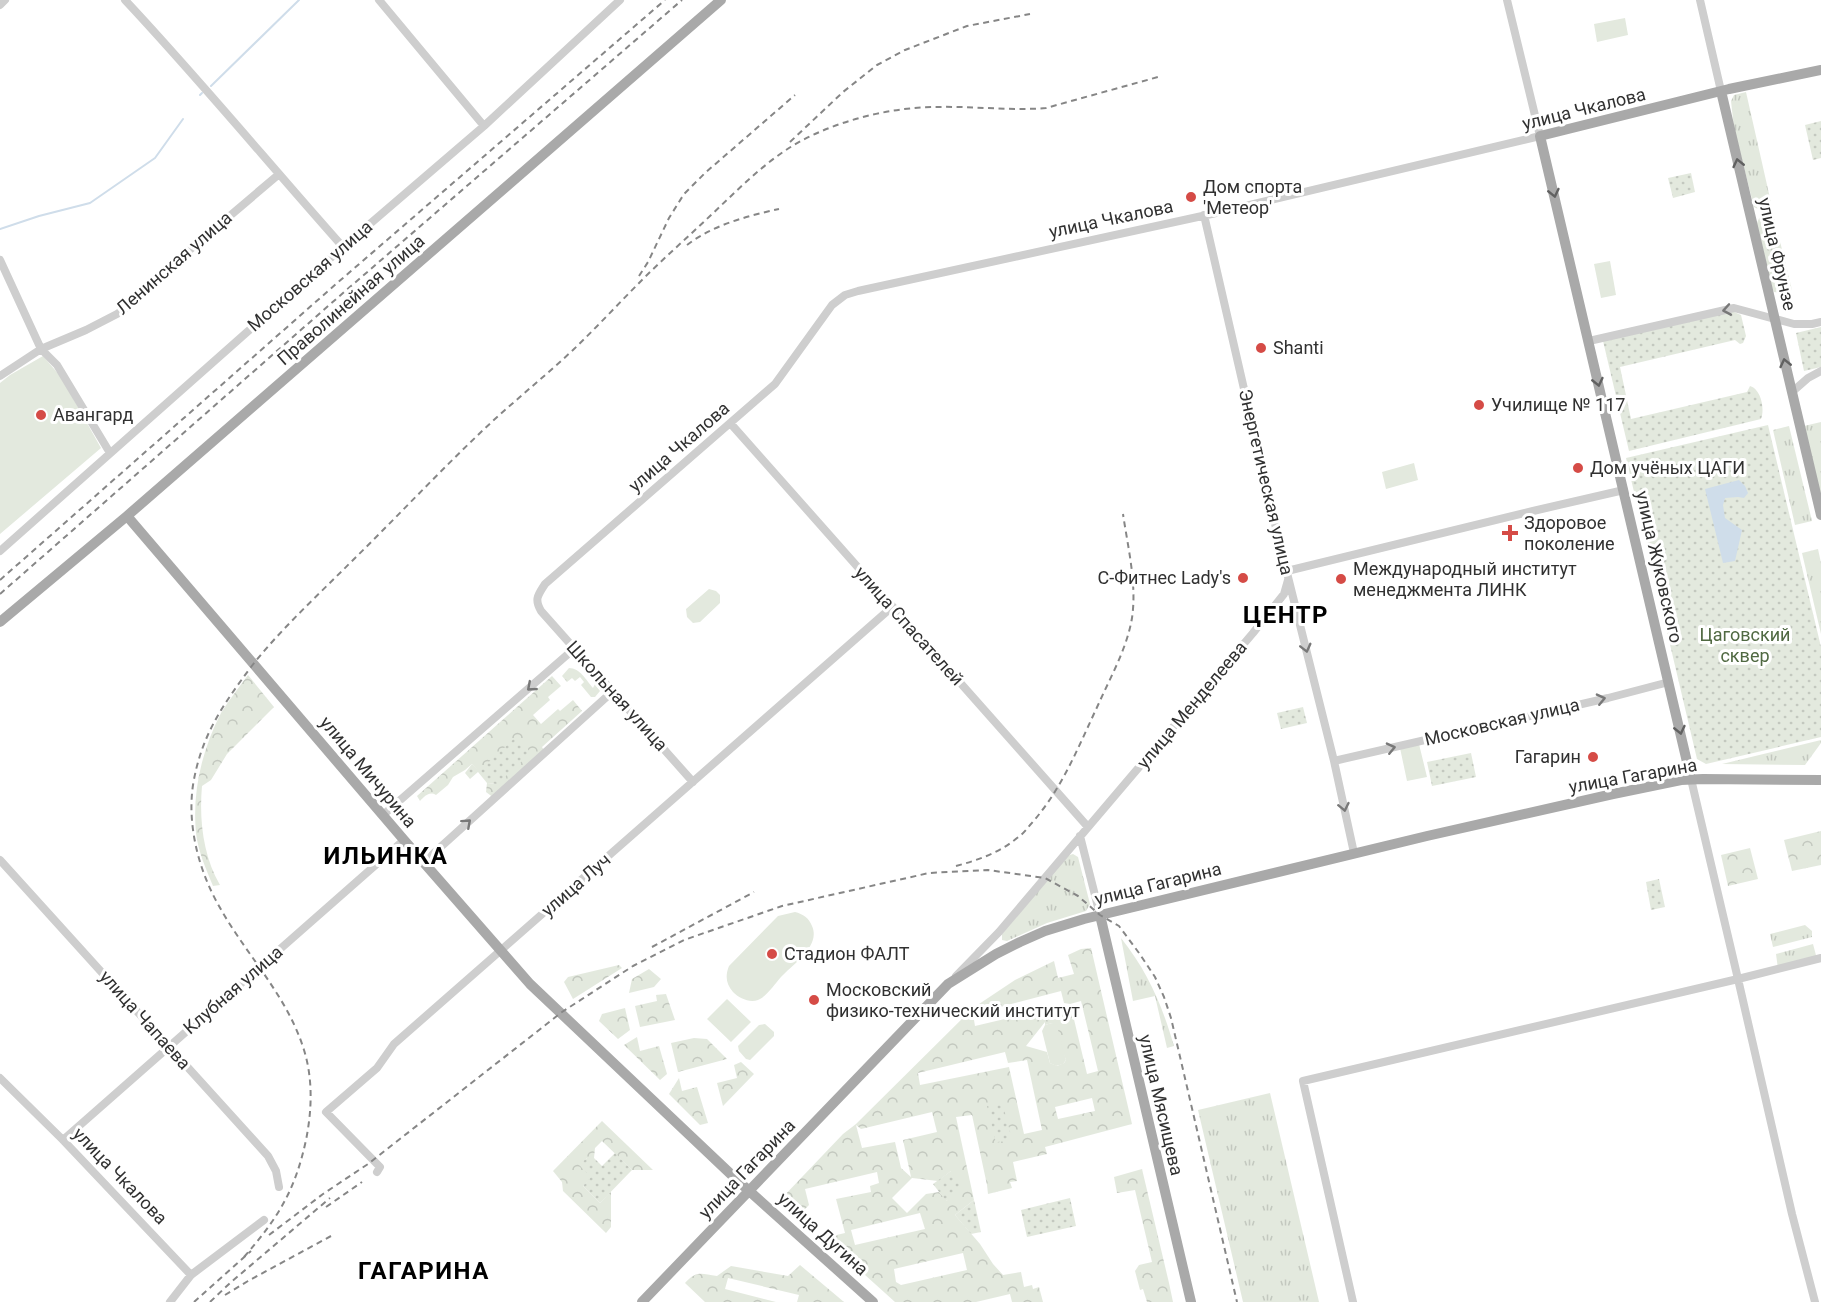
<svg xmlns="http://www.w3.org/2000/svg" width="1821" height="1302" viewBox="0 0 1821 1302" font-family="Roboto,sans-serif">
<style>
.grass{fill:url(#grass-tufts)}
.forest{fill:url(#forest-crowns);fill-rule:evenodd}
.park{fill:url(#park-dots)}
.pitch{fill:#e3e9de}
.water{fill:#cfddea}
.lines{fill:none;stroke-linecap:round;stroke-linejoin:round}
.stream{stroke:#cfddea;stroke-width:2}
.minor{stroke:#cecece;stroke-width:8}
.major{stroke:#a9a9a9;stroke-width:10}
.rail{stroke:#868686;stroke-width:2;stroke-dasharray:6 4.5;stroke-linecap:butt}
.oneway{stroke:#616161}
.oneway2{stroke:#787878}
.poi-dot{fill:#d54b46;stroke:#fff;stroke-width:2}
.labels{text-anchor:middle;stroke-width:6;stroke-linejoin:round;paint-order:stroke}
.street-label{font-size:18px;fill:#313131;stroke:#fff}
.poi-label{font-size:18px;fill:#313131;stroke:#fff;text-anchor:start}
.park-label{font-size:18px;fill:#506942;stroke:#fff}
.district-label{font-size:24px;font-weight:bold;letter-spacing:1.5px;fill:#000;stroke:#fff}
</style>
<defs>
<pattern id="grass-tufts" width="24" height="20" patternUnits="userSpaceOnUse" patternTransform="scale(1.5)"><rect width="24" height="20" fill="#e3e9de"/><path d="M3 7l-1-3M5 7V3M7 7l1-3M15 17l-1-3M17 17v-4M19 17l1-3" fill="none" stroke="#c3c8bf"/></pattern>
<pattern id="forest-crowns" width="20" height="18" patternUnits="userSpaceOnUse" patternTransform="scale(1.5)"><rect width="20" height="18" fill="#e3e9de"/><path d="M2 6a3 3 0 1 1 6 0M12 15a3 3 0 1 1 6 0" fill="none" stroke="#c3c8bf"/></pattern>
<pattern id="park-dots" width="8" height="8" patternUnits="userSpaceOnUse" patternTransform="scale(1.5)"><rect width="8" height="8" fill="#e3e9de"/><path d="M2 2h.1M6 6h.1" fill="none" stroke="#c3c8bf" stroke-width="1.8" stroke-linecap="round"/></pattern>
</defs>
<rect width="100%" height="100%" fill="#fff"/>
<path class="grass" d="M1746 92 1772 207C1765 209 1760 211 1754 207L1734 128 1731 101 1734 95Z
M1773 213 1792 290 1781 293 1774 292 1772 288 1757 224C1758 215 1766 215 1773 213Z
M1821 422V499L1804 426Z
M1789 426 1812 521 1795 525 1773 430Z
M1818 549 1821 563V634L1802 553Z
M569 668C580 668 586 680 593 688L595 684 600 691 595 697H591L581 685 584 682 580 677 575 681 572 678 567 682 562 676Z
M1821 740V743L1805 765 1722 764Z
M1073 854 1078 857 1090 904 1086 911 1047 923 1007 941 1002 940V934L1067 856Z
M1805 925 1812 931V937L1773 947 1770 934Z
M1121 938C1148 972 1162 1005 1174 1046L1167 1048 1155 996 1133 1001Z
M1813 944 1817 959 1778 969 1776 954Z
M1270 1093 1319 1302H1243L1198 1110Z"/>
<path class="forest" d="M248 675 274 707 227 754 211 780 202 786C199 819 203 856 220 885L213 886C206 869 198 851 196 833 192 791 202 750 221 713 229 700 239 687 248 675Z
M552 676 561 686 548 697 550 700 533 715 541 724 558 709 560 711 573 700 582 711 542 747 545 752 494 798 486 792 487 783 497 784 478 771 472 764 465 770 453 777 448 785 436 795C429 791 425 796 420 801L417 796Z
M1821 831V865L1792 871 1784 840Z
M1750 848 1758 879 1728 886 1721 855Z
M1091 948 1132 1124 1045 1147 1047 1154 1013 1162 1017 1181 1010 1182 1012 1188 988 1194 987 1185 972 1115 956 1117 974 1200 955 1215 980 1244 993 1264 1003 1275 1021 1272 1024 1287 1032 1285 1033 1289 1039 1287 1043 1302H1012L1010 1294 976 1302H895L824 1238 845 1233 836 1199 871 1192 870 1186 879 1183 877 1172 805 1189 809 1205 800 1214 782 1198 843 1134 856 1124 973 1008 1015 980 1054 961 1058 978 1074 974 1068 955 1081 949ZM1061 991 1064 1003 1070 1004 1081 1001 1098 1071 1087 1074 1072 1011 1046 1020 1047 1009 975 1026 973 1014ZM1045 1022V1025L1052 1023 1066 1060 1064 1063 1057 1066 1050 1063 1047 1052 1026 1046ZM1005 1052 1008 1063 1027 1060 1042 1130 1024 1134 1009 1067 920 1085 918 1073ZM1092 1098 1095 1111 1058 1119 1055 1107ZM932 1112 937 1132 903 1140 911 1177 901 1168 895 1142 862 1148 856 1125 861 1129ZM951 1171 947 1201 939 1192 926 1194 907 1213 892 1198 912 1178 938 1181ZM920 1213 925 1229 855 1245 851 1230ZM963 1253 967 1270 901 1285 896 1282 894 1269Z
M619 965 622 968 573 999 564 982 568 977Z
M649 969 661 979 654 987 629 993 632 979Z
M666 994 675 1020 640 1027 635 1006 657 1001 656 995Z
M625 1008 630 1030 618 1039 599 1021 602 1014Z
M637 1037 640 1051 659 1046 667 1074 660 1080 624 1045Z
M694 1038 707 1039 727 1059 678 1072 671 1043Z
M741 1062 754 1074 723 1106 717 1083 737 1078 734 1065Z
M679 1078 682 1091 697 1087 708 1123 700 1125 669 1094Z
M602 1121 653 1170H632L602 1141 595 1148 594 1158H587L580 1165 592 1177 583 1186 600 1203 611 1191V1227L606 1233 563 1191 562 1182 553 1171Z
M1142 1169 1169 1283 1173 1302H1147L1143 1289 1140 1290 1135 1271 1139 1265 1152 1262 1135 1190 1117 1193 1114 1177Z
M800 1265 844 1302H797L799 1295 728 1278 725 1289 776 1302H705L685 1283C697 1270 701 1274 717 1276L731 1266 788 1276Z"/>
<path class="park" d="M1821 121V158L1813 160 1805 125Z
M1691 173 1695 192 1673 198 1668 178Z
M1732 311 1741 315 1746 336 1743 343 1740 344 1735 340 1620 367 1631 419 1747 392 1750 386C1761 389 1765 409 1761 419L1629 451 1603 341Z
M1821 327V367L1804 371 1796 333Z
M1768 425 1821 647V737L1706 764 1697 759 1626 458Z
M1303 707 1307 723 1281 729 1277 713Z
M517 736 531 753 497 784 487 783 478 772 470 779 465 773 472 764 479 771Z
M1471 753 1476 777 1432 786 1427 762Z
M1659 879 1665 907 1651 910 1646 882Z
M1002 1102 1012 1139 996 1143 987 1106Z
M615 1153 632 1170 600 1203 583 1186 591 1177 579 1165 587 1158H594L602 1166Z
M951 1171 964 1187 946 1201 933 1184Z
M1070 1198 1076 1226 1027 1237 1021 1210Z
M974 1200 981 1232 971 1234 955 1215Z"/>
<path class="pitch" d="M1625 18 1628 35 1597 42 1594 24Z
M1610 261 1616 295 1601 298 1594 264Z
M43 356 61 377 101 448 0 534V383L10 375Z
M1414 463 1418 480 1386 489 1382 472Z
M709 589 716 591 720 595V603L700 622 693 623 687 617 686 609Z
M1419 744 1427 777 1407 781 1400 748Z
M795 912C803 914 809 918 812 926 821 946 793 964 781 977 775 984 766 997 758 1000 749 1003 739 998 733 992 726 984 725 976 729 966L778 916Z
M727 999 751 1022 731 1042 707 1019Z
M1052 1023 1057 1026 1066 1060 1063 1064 1056 1066 1050 1063 1042 1031 1045 1025Z
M765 1024 774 1032V1036L750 1060 746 1059 739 1051 738 1046 759 1025Z"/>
<path class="water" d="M1739 480 1745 486 1748 493 1744 498 1738 497 1725 498 1723 505 1725 518 1742 530 1735 561 1723 563 1705 489Z"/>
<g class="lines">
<path class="stream" d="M211 86 299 0
M200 95 202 93
M0 229 39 216 90 203 155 158 183 119"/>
<path class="minor" d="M125 0C200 80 270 165 343 247
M379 0 484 126
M1700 0 1721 91
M0 5 5 0
M1204 215 1279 541 1334 761 1354 853
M0 260 41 349 57 365 110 453
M1589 341 1734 308 1794 324H1812L1821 322
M0 376 41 349 86 330 117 314 130 305 186 253 278 175
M1792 392 1808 378 1821 371
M731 424 1088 827
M0 551 343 247 484 126 620 0
M1287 571 1533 511 1624 490
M1334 761 1608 698 1669 682
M693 782 541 611C534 599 538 595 545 584L775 384 832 305 845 295 858 291 1216 213 1540 136 1507 0
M383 815 575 648
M1080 836 1100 915
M0 860 268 1156 276 1171 279 1187
M424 862 612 692
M956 976 999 932 1253 633 1284 594 1288 580
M0 1078 63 1140 191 1275 170 1302
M63 1140 404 840
M377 1172 380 1167 326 1112 377 1068 394 1044 892 607
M191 1275 264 1220
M1353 1302 1303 1081 1738 979 1691 779
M1815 1302 1792 1214 1738 979 1821 958"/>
<path class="major" d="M1721 91 1821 515
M127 516 404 840 530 984 737 1180 873 1302
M0 622 127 516 721 0
M1691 779 1540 136 1729 89 1821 70
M1100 915 1191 1302
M642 1302 948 984 996 954 1020 942 1045 931 1084 919 1427 836 1613 794 1681 780 1703 779 1821 780"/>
<path class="rail" d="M790 142 843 92 877 65 905 50 967 26 1030 14
M687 245C713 225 747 216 779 209
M639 276 648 262 669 218 684 194 705 173 795 95
M0 580 336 284 665 0
M0 594 343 293 682 0
M956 866C978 860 999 853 1017 838 1022 835 1026 830 1030 825 1062 790 1079 745 1099 703 1111 676 1127 648 1132 618 1137 584 1128 548 1123 514
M652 947 754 892
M326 1207 362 1182
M269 1235 323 1194 368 1164 562 1012 633 966 684 940 782 906 929 873 988 870 1045 878 1078 896 1100 915 1119 926 1139 953 1155 977 1164 997 1171 1018 1237 1302
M244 1257C278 1218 295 1191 306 1140 312 1110 313 1079 304 1050 287 995 246 955 219 906 199 871 187 826 193 785 201 736 222 706 251 667 280 630 316 597 349 564 393 521 435 476 479 434 509 405 542 379 573 350 597 327 620 302 643 279 665 257 688 237 710 216 743 185 774 152 815 134 852 117 897 107 937 107 973 106 1009 111 1046 108L1158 77
M225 1295 248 1281 331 1236
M194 1302 251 1251
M210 1302 230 1283 330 1198"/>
</g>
<defs><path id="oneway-chevron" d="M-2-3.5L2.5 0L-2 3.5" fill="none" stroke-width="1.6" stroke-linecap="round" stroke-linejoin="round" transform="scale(1.5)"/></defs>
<g class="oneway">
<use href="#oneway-chevron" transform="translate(1738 163) rotate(-103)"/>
<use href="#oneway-chevron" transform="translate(1554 193) rotate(77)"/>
<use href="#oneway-chevron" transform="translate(1785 363) rotate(-103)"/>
<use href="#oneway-chevron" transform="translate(1598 382) rotate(77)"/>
<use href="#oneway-chevron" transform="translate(1680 730) rotate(77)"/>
</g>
<g class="oneway2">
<use href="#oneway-chevron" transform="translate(1727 310) rotate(170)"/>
<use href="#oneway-chevron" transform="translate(1306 648) rotate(76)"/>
<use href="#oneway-chevron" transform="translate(531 687) rotate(139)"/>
<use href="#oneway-chevron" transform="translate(1601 699) rotate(-13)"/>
<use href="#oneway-chevron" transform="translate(1391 748) rotate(-13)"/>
<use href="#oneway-chevron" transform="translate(1344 807) rotate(78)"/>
<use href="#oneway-chevron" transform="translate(467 823) rotate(-42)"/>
</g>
<g class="poi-dot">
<circle cx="1191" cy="197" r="6"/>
<circle cx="1261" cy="348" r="6"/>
<circle cx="1479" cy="405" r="6"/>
<circle cx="41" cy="415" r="6"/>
<circle cx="1578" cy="468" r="6"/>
<path d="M1507 524h6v6h6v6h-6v6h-6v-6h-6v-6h6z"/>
<circle cx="1243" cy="578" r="6"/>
<circle cx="1341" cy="579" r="6"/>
<circle cx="1593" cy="757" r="6"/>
<circle cx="772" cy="954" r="6"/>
<circle cx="814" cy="1000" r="6"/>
</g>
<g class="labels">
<g class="street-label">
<text transform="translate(1584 109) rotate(-14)" y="6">улица Чкалова</text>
<text transform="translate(1111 219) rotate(-12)" y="6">улица Чкалова</text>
<text transform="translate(1777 254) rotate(77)" y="6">улица Фрунзе</text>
<text transform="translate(174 263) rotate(-41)" y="6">Ленинская улица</text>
<text transform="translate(310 276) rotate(-41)" y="6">Московская улица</text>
<text transform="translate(351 300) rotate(-41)" y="6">Праволинейная улица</text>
<text transform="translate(679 447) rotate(-41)" y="6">улица Чкалова</text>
<text transform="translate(1266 482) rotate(77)" y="6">Энергетическая улица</text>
<text transform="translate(1659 567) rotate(77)" y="6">улица Жуковского</text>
<text transform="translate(909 626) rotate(48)" y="6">улица Спасателей</text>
<text transform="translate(617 696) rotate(48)" y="6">Школьная улица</text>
<text transform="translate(1192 705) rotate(-50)" y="6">улица Менделеева</text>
<text transform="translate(1502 722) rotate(-13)" y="6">Московская улица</text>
<text transform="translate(368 772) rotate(50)" y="6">улица Мичурина</text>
<text transform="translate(1633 776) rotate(-10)" y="6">улица Гагарина</text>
<text transform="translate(1158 884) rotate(-14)" y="6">улица Гагарина</text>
<text transform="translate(576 885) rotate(-41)" y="6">улица Луч</text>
<text transform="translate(233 990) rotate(-41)" y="6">Клубная улица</text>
<text transform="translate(145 1020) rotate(48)" y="6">улица Чапаева</text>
<text transform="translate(1161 1105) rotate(77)" y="6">улица Мясищева</text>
<text transform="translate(747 1169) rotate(-46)" y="6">улица Гагарина</text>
<text transform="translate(120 1176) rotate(46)" y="6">улица Чкалова</text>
<text transform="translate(823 1234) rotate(42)" y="6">улица Дугина</text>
</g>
<g class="poi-label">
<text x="1203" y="193">Дом спорта<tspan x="1203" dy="21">'Метеор'</tspan></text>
<text x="1273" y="354">Shanti</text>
<text x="1491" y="411">Училище № 117</text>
<text x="53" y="421">Авангард</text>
<text x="1590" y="474">Дом учёных ЦАГИ</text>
<text x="1524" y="529">Здоровое<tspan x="1524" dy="21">поколение</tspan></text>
<text x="1353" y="575">Международный институт<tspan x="1353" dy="21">менеджмента ЛИНК</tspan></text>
<text x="1231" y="584" text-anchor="end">С-Фитнес Lady's</text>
<text x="1581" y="763" text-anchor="end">Гагарин</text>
<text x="784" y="960">Стадион ФАЛТ</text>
<text x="826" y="996">Московский<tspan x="826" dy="21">физико-технический институт</tspan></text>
</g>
<g class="park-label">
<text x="1745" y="641">Цаговский<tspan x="1745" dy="21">сквер</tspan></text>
</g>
<g class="district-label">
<text x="1286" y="623">ЦЕНТР</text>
<text x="386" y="864">ИЛЬИНКА</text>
<text x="424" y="1279">ГАГАРИНА</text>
</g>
</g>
</svg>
